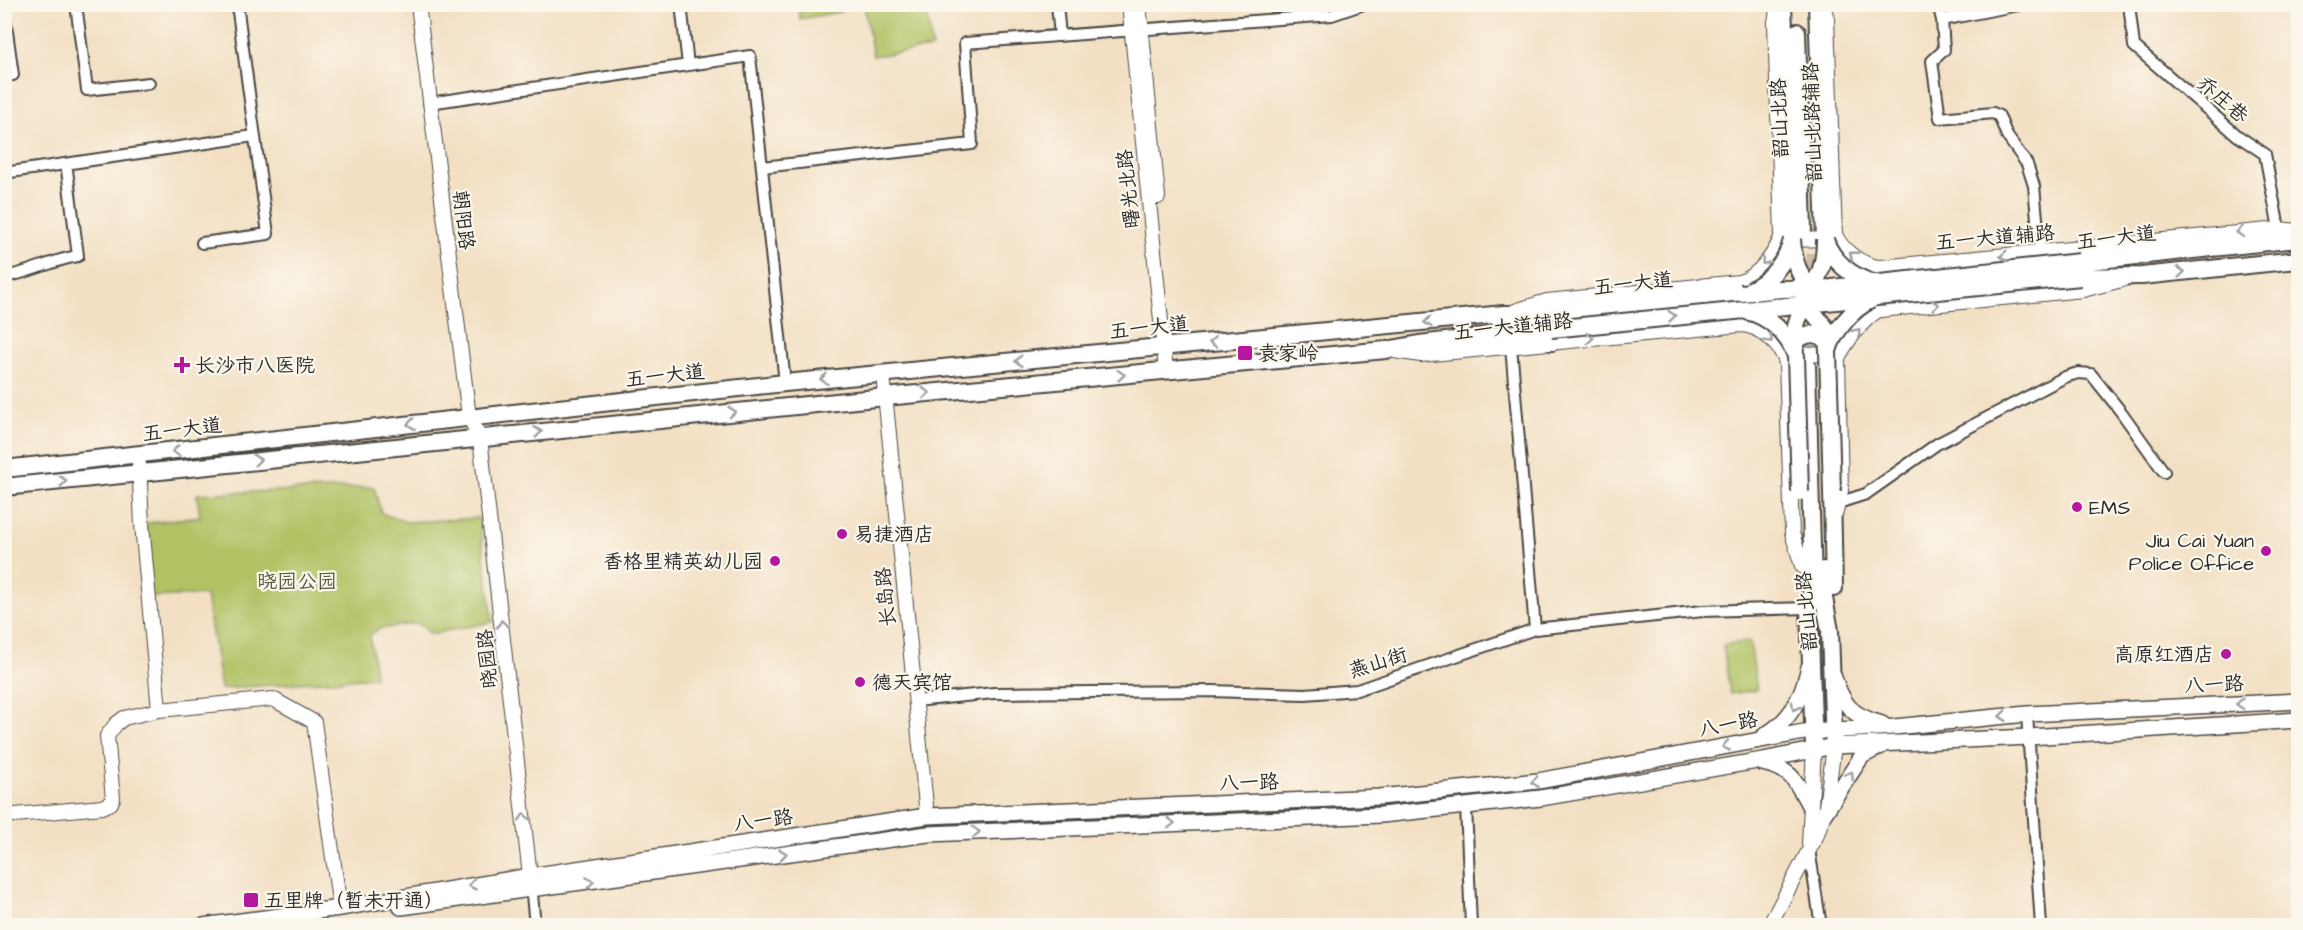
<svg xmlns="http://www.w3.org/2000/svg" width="2303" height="930" viewBox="0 0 2303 930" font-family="'Architects Daughter','LXGW WenKai TC',sans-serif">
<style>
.green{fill:#b1c265;stroke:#6e7648;stroke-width:1.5}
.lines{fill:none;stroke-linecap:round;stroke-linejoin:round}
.primary-tunnel{stroke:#cbbca5;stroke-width:16;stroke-dasharray:16 8;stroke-linecap:butt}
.minor-casing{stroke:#494642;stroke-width:14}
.tertiary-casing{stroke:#494642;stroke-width:16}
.secondary-casing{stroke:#494642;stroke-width:18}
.primary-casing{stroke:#494642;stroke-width:20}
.minor{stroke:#fff;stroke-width:10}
.tertiary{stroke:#fff;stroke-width:14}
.secondary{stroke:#fff;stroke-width:15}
.primary{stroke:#fff;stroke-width:16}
.primary-bridge-casing{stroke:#494642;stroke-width:20;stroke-linecap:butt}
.primary-bridge{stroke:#fff;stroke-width:16}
.oneway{stroke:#a0a0a0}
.poi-dot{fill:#b5179e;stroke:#fbf7ec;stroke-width:2}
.labels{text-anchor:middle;stroke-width:4.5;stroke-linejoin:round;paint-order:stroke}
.street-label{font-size:20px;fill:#2b2b2b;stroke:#fbf7ec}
.poi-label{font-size:20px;fill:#2b2b2b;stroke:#fbf7ec;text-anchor:start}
.park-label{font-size:20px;fill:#53583c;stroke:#fbf7ec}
</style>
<rect width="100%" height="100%" fill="#fbf7ec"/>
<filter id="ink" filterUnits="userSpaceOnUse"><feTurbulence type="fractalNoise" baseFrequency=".0167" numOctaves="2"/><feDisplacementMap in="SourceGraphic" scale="12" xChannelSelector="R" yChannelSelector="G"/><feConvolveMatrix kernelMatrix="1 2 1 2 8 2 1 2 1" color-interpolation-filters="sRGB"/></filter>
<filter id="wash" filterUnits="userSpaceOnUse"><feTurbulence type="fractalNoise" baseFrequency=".008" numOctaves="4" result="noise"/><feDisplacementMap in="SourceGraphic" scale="24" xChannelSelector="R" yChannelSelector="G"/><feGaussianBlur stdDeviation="1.35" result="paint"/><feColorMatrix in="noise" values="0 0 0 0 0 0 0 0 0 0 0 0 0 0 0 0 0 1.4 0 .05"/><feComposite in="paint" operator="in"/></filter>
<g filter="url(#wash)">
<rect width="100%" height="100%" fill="#f3e0c4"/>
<path class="green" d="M798 5H840L841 12 800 19Z
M864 5H926L932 48 873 56Z
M374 487 381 513 406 522 479 518 493 622 431 634 417 623 379 629 370 635 375 677 221 689 206 595 148 597 142 524 200 516 197 494Z
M1750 641 1757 690 1730 694 1723 645Z"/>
</g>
<g filter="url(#ink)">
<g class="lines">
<path class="primary-tunnel" d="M1814 229 1815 283
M1816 321 1817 365"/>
<defs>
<path id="minor" d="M76 4 87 90 149 83
M681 4 688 65
M1057 4 1060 36
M1938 4 1942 20 2024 4
M2129 4 2134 46 2238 136 2265 154 2279 229
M4 10 13 75
M1942 20 1944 50 1932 61 1940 118 1993 113 1999 116 2007 136 2027 164 2034 186 2040 252
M429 103 750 56 785 383
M762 167 972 144 965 43 1332 15 1364 4
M4 173 254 136
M202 243 268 234 237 4
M4 277C30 273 52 260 78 256L67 170
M1511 346 1535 629
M1838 503 1866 494 1937 444 2065 377 2078 373 2091 374 2122 413 2164 472
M915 701 994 693 1212 691 1305 694 1357 690 1535 629 1703 611 1809 608
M2027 714 2041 926
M1466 806 1471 926
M1809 849 1821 926
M531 884 535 926
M307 926 308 919"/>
<path id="tertiary" d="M418 4 469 417 480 438 530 876
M1129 4 1166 370
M1139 4 1158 197
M1823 4 1827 19 1835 234C1841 250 1863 266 1880 267L2279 229 2298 231
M1782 240 1835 239
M1515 311 1547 301 1739 282C1757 278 1777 252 1782 234L1775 22 1778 4
M1394 351 1421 355 1741 325C1759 325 1782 346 1786 363L1792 533 1802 566
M1787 355 1836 354
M883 374 927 816
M139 464 142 524 159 710
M1836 512 1841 491 1838 359C1843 346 1867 314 1880 310L2083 290 2122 280
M4 816 102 807 111 803 113 798 107 736 116 724 124 718 159 710 273 699 314 722 340 908
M1809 844 1814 749
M1769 926 1816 837 1826 807 1834 746"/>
<path id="secondary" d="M1833 675C1843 705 1851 716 1882 724
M1765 735C1792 720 1802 696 1809 667
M1762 763C1792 769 1796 781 1810 807
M1822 817 1862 756 1883 745
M401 907 928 834 1381 815 1541 798 1763 760 1834 746 2029 737 2298 720
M203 926 340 908 530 876 927 816 1380 797 1538 781 1804 732 1894 727 2027 714 2298 701"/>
<path id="primary" d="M1783 4 1792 239
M1817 4 1825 239
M1797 32 1803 230
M2079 249 2108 252
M2080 262 2298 239
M2081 277 2142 276 2298 260
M1526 338 1552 342
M1807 365 1813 584 1809 608 1814 749
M4 469 785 383 1504 314H1549L1741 293
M4 487 885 397 1386 350 1419 344 1551 329
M1832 492 1834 588
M1823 570 1824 598 1830 631 1834 746"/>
</defs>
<use href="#minor" class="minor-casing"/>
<use href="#tertiary" class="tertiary-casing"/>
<use href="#secondary" class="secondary-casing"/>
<use href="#primary" class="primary-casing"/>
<use href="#minor" class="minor"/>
<use href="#tertiary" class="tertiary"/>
<use href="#secondary" class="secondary"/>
<use href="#primary" class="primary"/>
<defs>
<path id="primary-bridge" d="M1792 239C1793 260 1799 279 1815 292
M1825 240C1832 261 1852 277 1873 283
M1750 290C1769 282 1787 261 1792 240
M1741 293 1781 289 1832 288 2080 262
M1807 293C1821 276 1825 262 1825 239
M1803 300 1825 327 1828 350
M1746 311C1769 316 1788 334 1796 356L1800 492
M1551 329 2081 277
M1795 343C1804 332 1819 331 1828 342
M1795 350C1795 327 1794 318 1811 300
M1832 492 1828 351C1833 332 1853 308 1871 300"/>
</defs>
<use href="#primary-bridge" class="primary-bridge-casing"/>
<use href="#primary-bridge" class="primary-bridge"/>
</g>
<defs><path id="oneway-chevron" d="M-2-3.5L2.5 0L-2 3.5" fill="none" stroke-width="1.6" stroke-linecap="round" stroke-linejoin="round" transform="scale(1.5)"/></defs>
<g class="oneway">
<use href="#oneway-chevron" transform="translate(2240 232) rotate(175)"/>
<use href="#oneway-chevron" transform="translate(1853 255) rotate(-142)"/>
<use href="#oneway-chevron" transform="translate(2004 256) rotate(175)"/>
<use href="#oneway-chevron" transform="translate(1765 261) rotate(130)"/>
<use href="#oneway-chevron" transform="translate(2181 272) rotate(-6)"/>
<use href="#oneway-chevron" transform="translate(1935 305) rotate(-6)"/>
<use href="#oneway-chevron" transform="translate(1672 316) rotate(-5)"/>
<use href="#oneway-chevron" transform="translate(1428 322) rotate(174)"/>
<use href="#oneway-chevron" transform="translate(1857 332) rotate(-51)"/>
<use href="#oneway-chevron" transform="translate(1590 338) rotate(-5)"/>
<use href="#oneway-chevron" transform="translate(1769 339) rotate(44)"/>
<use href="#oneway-chevron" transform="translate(1213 342) rotate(175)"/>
<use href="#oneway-chevron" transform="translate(1019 361) rotate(174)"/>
<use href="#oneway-chevron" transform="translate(1121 375) rotate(-5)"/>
<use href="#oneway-chevron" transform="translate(824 379) rotate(175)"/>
<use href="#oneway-chevron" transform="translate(926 393) rotate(-5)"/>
<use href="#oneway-chevron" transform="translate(732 412) rotate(-6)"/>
<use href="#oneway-chevron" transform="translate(411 424) rotate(173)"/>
<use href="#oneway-chevron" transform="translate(538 432) rotate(-6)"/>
<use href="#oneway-chevron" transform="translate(176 451) rotate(173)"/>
<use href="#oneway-chevron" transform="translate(257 460) rotate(-6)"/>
<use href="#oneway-chevron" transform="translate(63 481) rotate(-6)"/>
<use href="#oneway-chevron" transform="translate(502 624) rotate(-96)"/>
<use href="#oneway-chevron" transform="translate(2240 704) rotate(177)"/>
<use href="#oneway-chevron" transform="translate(1795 707) rotate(121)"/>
<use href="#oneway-chevron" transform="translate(2003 716) rotate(174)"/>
<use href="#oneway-chevron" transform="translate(1726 746) rotate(169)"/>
<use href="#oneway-chevron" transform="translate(1850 775) rotate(-57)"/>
<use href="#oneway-chevron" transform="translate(1535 782) rotate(173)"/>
<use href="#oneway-chevron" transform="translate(524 817) rotate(-96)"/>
<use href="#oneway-chevron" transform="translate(1171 823) rotate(-2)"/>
<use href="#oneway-chevron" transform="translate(976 832) rotate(-2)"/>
<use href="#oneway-chevron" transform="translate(783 854) rotate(-8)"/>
<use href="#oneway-chevron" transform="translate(590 882) rotate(-8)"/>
<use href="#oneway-chevron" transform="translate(472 885) rotate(170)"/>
</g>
</g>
<g class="poi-dot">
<rect x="1237" y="345" width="16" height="16" rx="3"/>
<path d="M179 356h6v6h6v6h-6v6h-6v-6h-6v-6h6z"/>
<circle cx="2077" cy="507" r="6"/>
<circle cx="842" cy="534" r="6"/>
<circle cx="2266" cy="551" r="6"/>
<circle cx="775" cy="561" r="6"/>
<circle cx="2226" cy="654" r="6"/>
<circle cx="860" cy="682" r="6"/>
<rect x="243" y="892" width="16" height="16" rx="3"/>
</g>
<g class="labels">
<g class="street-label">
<text transform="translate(2223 99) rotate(41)" y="7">乔庄巷</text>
<text transform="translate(1779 118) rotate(-92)" y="7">韶山北路</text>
<text transform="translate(1812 122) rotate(-92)" y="7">韶山北路辅路</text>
<text transform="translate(1128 189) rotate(-96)" y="7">曙光北路</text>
<text transform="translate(464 220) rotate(83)" y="7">朝阳路</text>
<text transform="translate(1995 237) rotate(-5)" y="7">五一大道辅路</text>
<text transform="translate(2116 237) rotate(-7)" y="7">五一大道</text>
<text transform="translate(1633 283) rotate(-6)" y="7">五一大道</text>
<text transform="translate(1513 326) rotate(-6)" y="7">五一大道辅路</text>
<text transform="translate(1149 327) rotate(-6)" y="7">五一大道</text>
<text transform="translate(665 375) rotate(-6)" y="7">五一大道</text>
<text transform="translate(182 429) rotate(-7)" y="7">五一大道</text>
<text transform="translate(885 597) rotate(-96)" y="7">长岛路</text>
<text transform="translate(1806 611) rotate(-95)" y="7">韶山北路</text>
<text transform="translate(487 659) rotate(-96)" y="7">晓园路</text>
<text transform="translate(1378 662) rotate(-17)" y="7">燕山街</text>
<text transform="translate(2214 684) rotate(-3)" y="7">八一路</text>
<text transform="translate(1728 724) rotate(-11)" y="7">八一路</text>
<text transform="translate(1249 782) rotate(-2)" y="7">八一路</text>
<text transform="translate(763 820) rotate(-8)" y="7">八一路</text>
</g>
<g class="poi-label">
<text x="1258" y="360">袁家岭</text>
<text x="195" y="372">长沙市八医院</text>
<text x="2089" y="514">EMS</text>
<text x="854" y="541">易捷酒店</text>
<text x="2254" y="547" text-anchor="end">Jiu Cai Yuan<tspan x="2254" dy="23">Police Office</tspan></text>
<text x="763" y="568" text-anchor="end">香格里精英幼儿园</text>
<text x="2214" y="661" text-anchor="end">高原红酒店</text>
<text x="872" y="689">德天宾馆</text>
<text x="264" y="907">五里牌（暂未开通）</text>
</g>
<g class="park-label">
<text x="297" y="588">晓园公园</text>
</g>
</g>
<rect width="2303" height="930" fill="none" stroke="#fbf7ec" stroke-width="24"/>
</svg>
